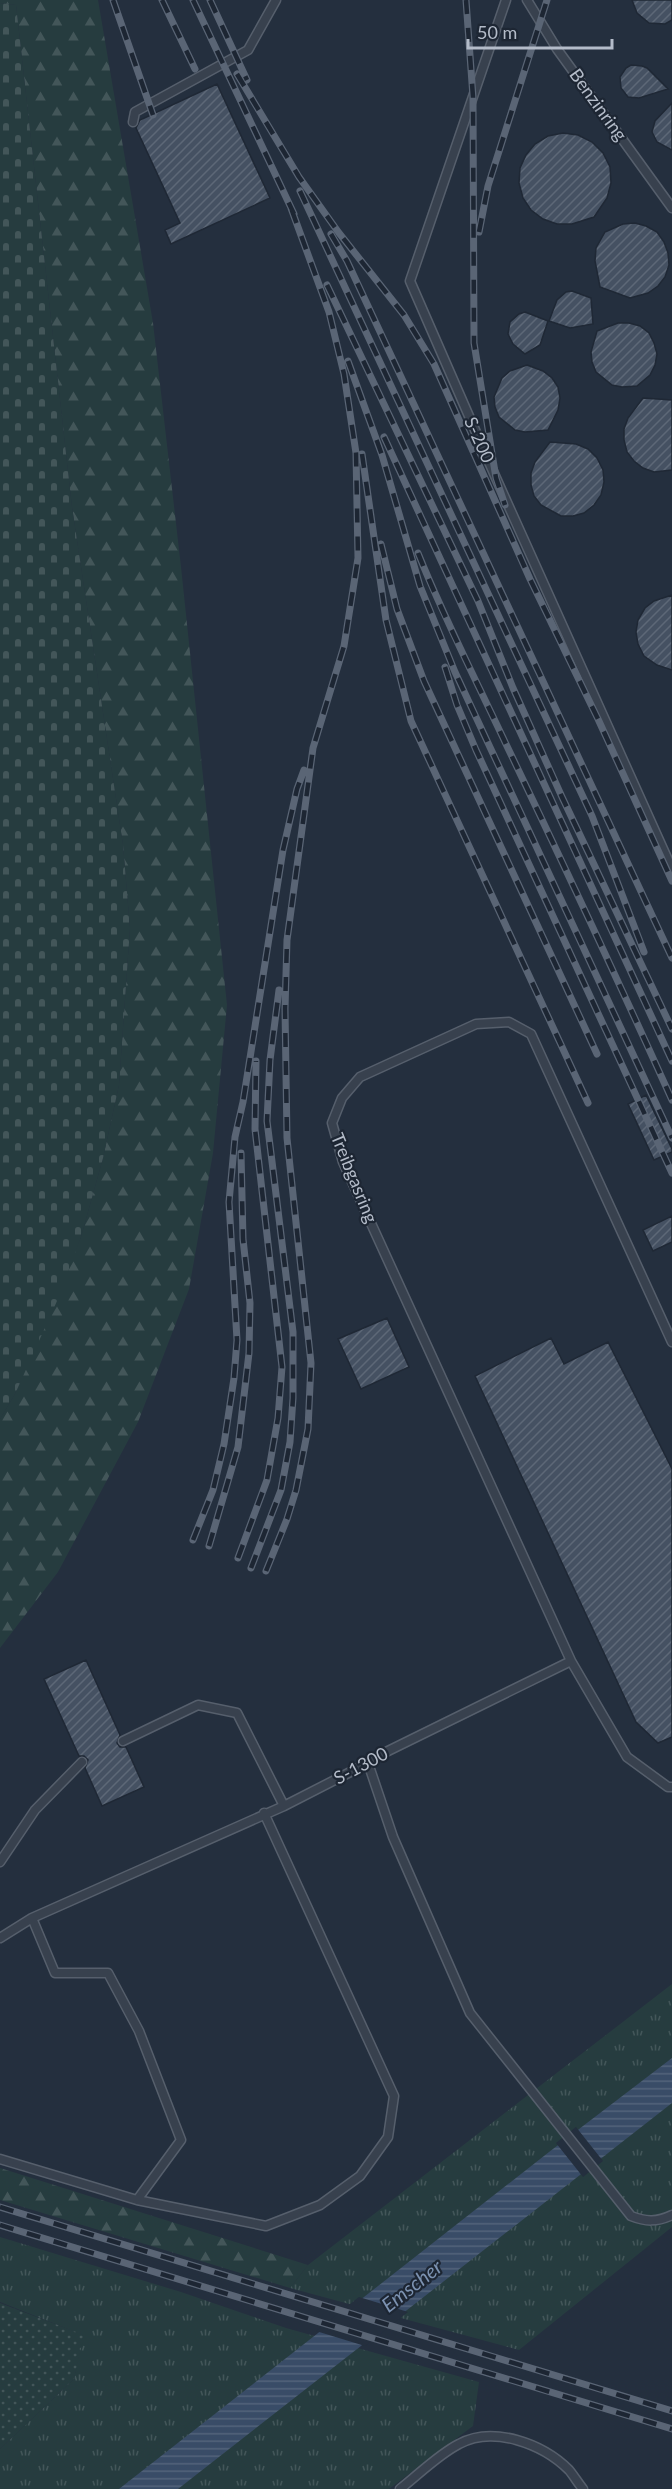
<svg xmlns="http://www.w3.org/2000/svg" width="672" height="2489" viewBox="0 0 672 2489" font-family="Lato,sans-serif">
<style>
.grass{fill:url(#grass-tufts)}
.forest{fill:url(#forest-firs)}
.cemetery{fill:url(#cemetery-stones)}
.park{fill:url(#park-dots)}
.water{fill:url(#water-rules)}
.pier{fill:#242f3e}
.building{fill:url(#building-hatch);stroke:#1f2835;stroke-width:1.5}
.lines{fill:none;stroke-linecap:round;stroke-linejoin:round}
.lane-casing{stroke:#565f6c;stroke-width:11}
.lane{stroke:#38414e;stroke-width:8}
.rail-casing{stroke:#5a6575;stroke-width:7}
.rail{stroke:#1d2633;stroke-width:4.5;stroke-dasharray:14;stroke-linecap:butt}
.labels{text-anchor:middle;stroke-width:4.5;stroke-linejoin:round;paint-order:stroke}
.street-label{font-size:18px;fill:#b4bcc9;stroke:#1d2633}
.water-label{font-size:20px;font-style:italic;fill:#7c92b1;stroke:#1d2633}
</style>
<defs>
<pattern id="grass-tufts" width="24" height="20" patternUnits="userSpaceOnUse" patternTransform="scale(1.5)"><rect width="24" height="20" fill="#263c3f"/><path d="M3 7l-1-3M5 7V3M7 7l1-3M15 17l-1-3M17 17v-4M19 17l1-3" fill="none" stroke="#435659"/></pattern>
<pattern id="forest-firs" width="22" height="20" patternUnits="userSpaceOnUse" patternTransform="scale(1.5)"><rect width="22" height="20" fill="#263c3f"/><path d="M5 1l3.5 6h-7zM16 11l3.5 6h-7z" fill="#435659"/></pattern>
<pattern id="cemetery-stones" width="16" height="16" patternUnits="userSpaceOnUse" patternTransform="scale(1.5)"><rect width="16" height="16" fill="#263c3f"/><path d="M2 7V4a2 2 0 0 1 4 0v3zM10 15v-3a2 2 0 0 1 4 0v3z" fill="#435659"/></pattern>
<pattern id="park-dots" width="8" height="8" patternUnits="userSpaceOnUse" patternTransform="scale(1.5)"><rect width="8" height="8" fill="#263c3f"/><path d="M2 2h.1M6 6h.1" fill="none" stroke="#435659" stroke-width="1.8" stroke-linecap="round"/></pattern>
<pattern id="water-rules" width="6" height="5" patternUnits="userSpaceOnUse" patternTransform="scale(1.5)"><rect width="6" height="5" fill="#394c67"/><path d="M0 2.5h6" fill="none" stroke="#53647b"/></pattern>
<pattern id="building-hatch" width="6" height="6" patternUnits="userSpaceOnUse" patternTransform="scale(1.5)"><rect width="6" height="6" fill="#455162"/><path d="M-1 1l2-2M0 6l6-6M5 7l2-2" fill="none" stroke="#5d6877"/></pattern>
</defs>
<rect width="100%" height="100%" fill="#242f3e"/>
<path class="grass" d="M672 1984V2227L519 2350 290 2288 308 2265Z
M0 2237 181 2292 286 2328 479 2382 473 2426 389 2489H0V2449L74 2379 83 2335 0 2302Z"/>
<path class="forest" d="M0 0H98L153 323 181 567 227 1005 213 1153 189 1289 138 1422 58 1572 0 1648V1419L15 1394 81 1237 103 1158 119 1085 130 928 123 845 72 507 16 5 0 3Z
M0 2168 308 2265 290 2288 0 2200Z"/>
<path class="cemetery" d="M0 3 16 5 72 507 123 845 130 928 119 1085 103 1158 81 1237 57 1301 15 1394 0 1419Z"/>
<path class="park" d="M0 2303 84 2335 74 2379 0 2449Z"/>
<path class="water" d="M672 2058V2103L178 2489H119L549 2152Z"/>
<path class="pier" d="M576 2127 603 2161 583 2177 556 2143Z
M359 2297 408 2312 365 2346 316 2331Z"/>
<path class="building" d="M632 0H672V20L665 24 649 23 637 13Z
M631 65 642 66 647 68 668 89 639 98 628 97 621 88 620 77 626 68Z
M217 84 270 198 171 244 165 230 180 223 136 128 140 120Z
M672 103V150L657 142 652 132 655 121Z
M563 133 578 135 592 142 603 153 610 167 611 183 607 198 594 217 572 224H557L543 219 531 210 523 198 519 183 520 168 526 155 535 144 548 136Z
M635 223 646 226 657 232 664 242 668 253 669 265 665 277 658 286 648 293 630 298 600 287 595 261 596 248 605 232 623 224Z
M572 291 591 298 593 324 570 328 549 321 557 300 566 292Z
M525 312 548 321 540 345 525 354 513 344 508 334 510 322 519 314Z
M618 323H629L640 326 649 333 654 343 657 354 655 365 650 375 637 386 622 387 612 385 596 372 592 362 591 352 597 331Z
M527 365 543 371 552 378 558 387 560 398 558 410 548 430 525 432 515 430 499 417 495 407 494 397 502 378 510 371Z
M643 398 672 400V470L654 472 643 468 634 461 627 452 624 440V429L628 418Z
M550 442 576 444 588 449 597 458 603 470 604 482 601 495 594 505 584 513 573 516H561L541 505 534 496 531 485V473L535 462Z
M672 595V670L657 665 644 656 638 644 636 632 638 620 645 608 654 601Z
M646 1095 672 1149V1152L654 1160 628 1104Z
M672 1216V1242L653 1251 643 1230Z
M387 1318 409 1367 361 1389 338 1339Z
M551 1338 564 1364 608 1342 672 1469V1737L658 1743 636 1722 475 1376Z
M86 1660 120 1735 117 1743 120 1747H126L144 1787 102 1806 85 1768 88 1760 84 1756H79L44 1679Z"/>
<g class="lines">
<defs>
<path id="lane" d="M506 0 410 281 496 478 672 869
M527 0 557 49 672 208
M133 122 135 112 248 50 276 0
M571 1661 343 1162 332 1123 342 1098 360 1077 476 1024 509 1022 531 1034 672 1342
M123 1741 198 1705 237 1713 284 1806
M368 1763 393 1837 470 2013 631 2216C646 2222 657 2222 672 2215
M0 1862 35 1810 82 1762
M32 1918 55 1973H108L139 2031 181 2140 137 2200
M0 1938 32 1918 284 1806 368 1763 388 1751 571 1661 627 1757 668 1787H672
M0 2159 137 2200 266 2226 320 2205 360 2176 388 2137 394 2096 264 1813
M400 2489C418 2475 439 2454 459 2444 493 2425 543 2444 569 2470 574 2476 578 2483 583 2489"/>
</defs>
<use href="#lane" class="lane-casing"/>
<use href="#lane" class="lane"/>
<defs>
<path id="rail" d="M113 0 153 115
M162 0 195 69
M193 0 294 214
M210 0 247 80
M466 0 473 97 474 343 496 478 505 505
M237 74 299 177 339 233 404 315 434 364 530 579 598 719 672 881
M300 191 592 816 644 952
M479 232 488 186 547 0
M331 234 347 261 672 958
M327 285 478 601 513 688 562 797 672 1029
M348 361 382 455 420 586 455 672 672 1138
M384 437 672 1061
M362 454 386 620 411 721 588 1103
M381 544 397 609 424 681 597 1054
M418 553C444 618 476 680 505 742 562 861 618 980 672 1100
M445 667 457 705 476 750 672 1173
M193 1540 213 1490 224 1444 234 1378 237 1340 229 1202 235 1137 243 1102 283 850 297 789 304 770
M209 1546 238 1447 249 1353 250 1303 243 1239 241 1153
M238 1558 267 1480 278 1418 282 1367 255 1129 256 1061
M251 1568 281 1490 290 1442 293 1398V1332L267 1121 270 1060 279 990
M266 1571 287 1519 296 1490 308 1429 311 1363 287 1138 285 1009 287 940 313 748 344 646 358 558 356 453 344 374 329 312 291 208
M0 2207 672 2411
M0 2225 672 2429"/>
</defs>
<use href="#rail" class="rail-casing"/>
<use href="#rail" class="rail"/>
</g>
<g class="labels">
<g class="street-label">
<text transform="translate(598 105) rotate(54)" y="6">Benzinring</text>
<text transform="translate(479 440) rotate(66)" y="6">S-200</text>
<text transform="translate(354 1178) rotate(68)" y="6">Treibgasring</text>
<text transform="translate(361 1766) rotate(-28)" y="6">S-1300</text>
</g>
<g class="water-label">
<text transform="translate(412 2286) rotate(-38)" y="7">Emscher</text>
</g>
</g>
<path d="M468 39v9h144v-9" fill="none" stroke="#b4bcc9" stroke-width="3"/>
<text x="477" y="39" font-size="18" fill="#b4bcc9" stroke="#1d2633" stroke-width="4.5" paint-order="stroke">50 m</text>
</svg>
